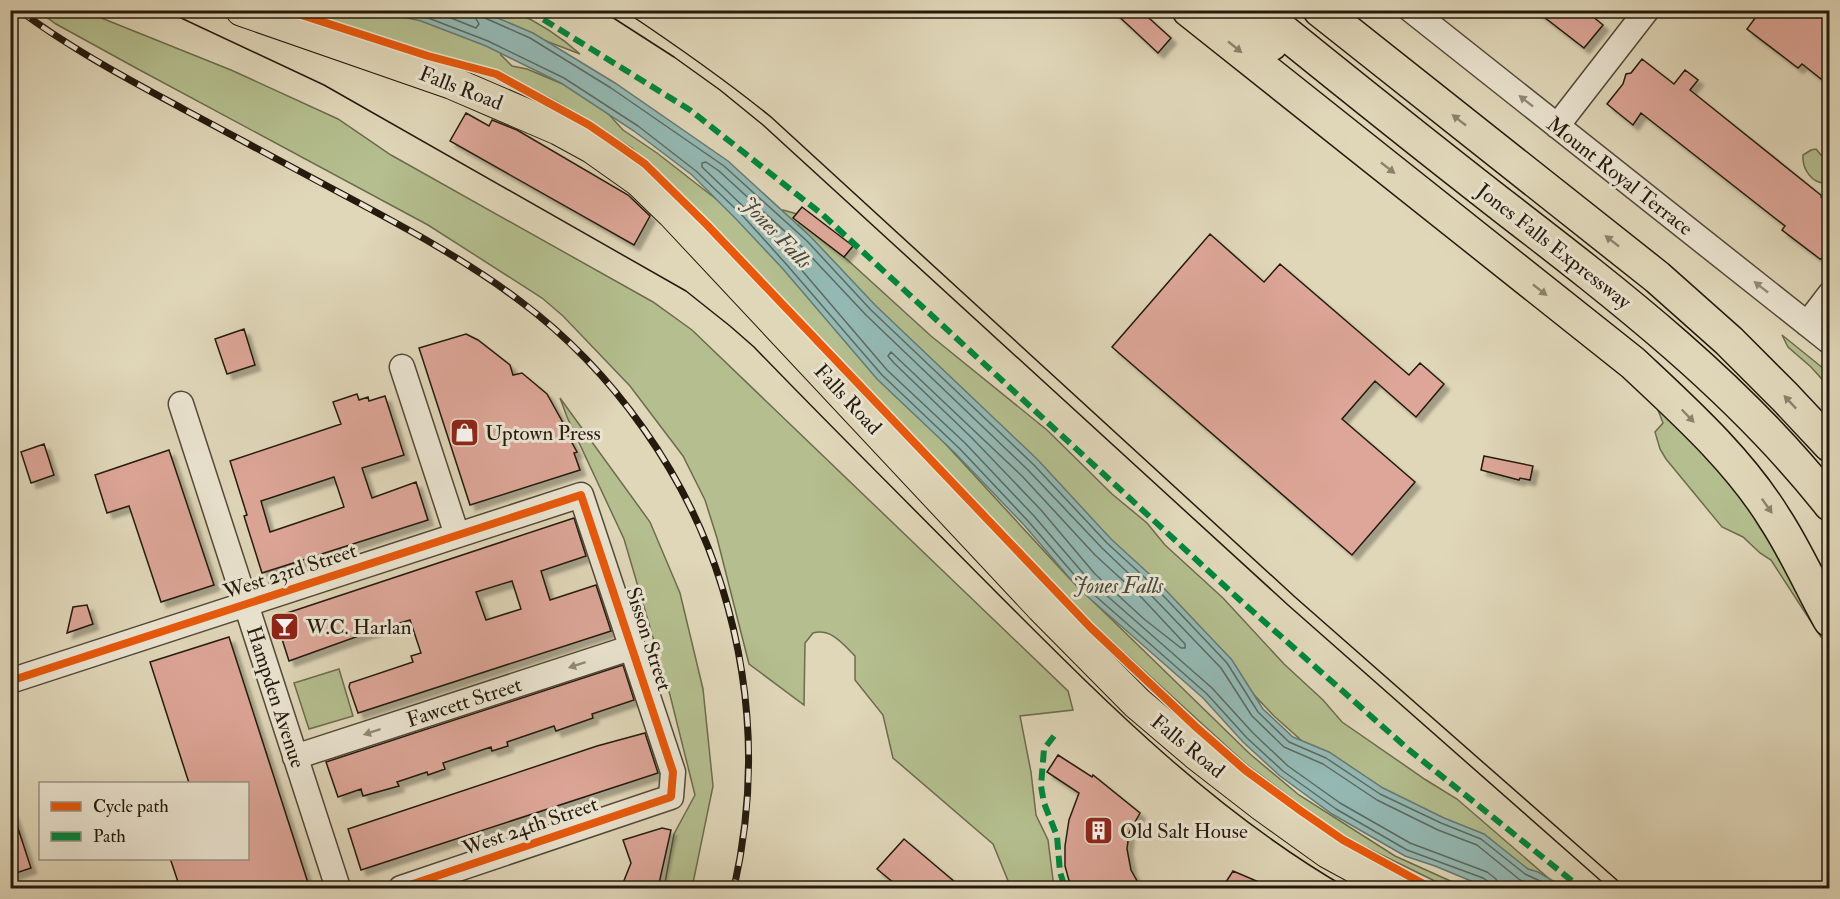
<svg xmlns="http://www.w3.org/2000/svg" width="1840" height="899" viewBox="0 0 1840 899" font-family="'IM FELL Double Pica',serif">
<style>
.green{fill:#b4be8e;stroke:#6c6c4e;stroke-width:1.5}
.water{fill:#94b9b4;stroke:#677971;stroke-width:1.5}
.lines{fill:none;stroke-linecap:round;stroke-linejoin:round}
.shore{stroke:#5c6a60;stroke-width:1.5}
.building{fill:#dda698;stroke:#241a0d;stroke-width:1.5;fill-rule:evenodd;filter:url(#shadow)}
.minor-casing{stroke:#534938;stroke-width:27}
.major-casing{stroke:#241a0d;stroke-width:34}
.highway-casing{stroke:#241a0d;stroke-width:36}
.minor{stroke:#ebe5d2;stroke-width:24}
.major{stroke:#e0d7b9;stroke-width:32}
.highway{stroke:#e0d7b9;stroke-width:33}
.tram{stroke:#241a0d;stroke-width:1.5}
.rail-casing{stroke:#241a0d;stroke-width:7}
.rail{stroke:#ebe5d2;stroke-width:4.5;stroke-dasharray:14;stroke-linecap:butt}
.quiet{stroke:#00873e;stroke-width:6;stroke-dasharray:12 6;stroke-linecap:butt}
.cycleway-casing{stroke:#ebe5d2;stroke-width:11}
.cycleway{stroke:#e8590c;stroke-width:8}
.oneway{fill:#8b826c}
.oneway2{fill:#918a79}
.labels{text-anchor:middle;stroke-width:6;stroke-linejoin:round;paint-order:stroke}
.street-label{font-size:21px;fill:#241a0d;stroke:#ebe5d2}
.poi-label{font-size:21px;fill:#241a0d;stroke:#ebe5d2;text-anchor:start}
.water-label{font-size:22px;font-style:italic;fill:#464a3f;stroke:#ebe5d2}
</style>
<defs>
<filter id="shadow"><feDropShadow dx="5.5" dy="5.5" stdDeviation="1.5" flood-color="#0004"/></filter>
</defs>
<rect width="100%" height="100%" fill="#e0d7b9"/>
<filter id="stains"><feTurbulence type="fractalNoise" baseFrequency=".00333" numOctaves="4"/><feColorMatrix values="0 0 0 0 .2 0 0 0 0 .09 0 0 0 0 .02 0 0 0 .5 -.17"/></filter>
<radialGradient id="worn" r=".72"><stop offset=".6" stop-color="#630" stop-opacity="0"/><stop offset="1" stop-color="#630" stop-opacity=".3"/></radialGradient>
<path class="green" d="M38 11H84L231 70 338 119 391 155 653 302 692 330 1068 691 1073 710 1020 716 1031 772 1036 815 1048 840 1054 888H1011L993 844 893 758 883 715 855 680V656C843 644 831 628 813 633L805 643 804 705 749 664 717 538 705 500 683 456 630 386 563 316 542 298 428 225 136 68 56 24Z
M304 11H513C538 22 560 36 580 54L499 23 494 37 501 55 512 66 527 69 584 93 603 108 623 130 657 153 748 224 882 375 1068 577 1250 754 1299 795 1395 856 1466 888H1449L1341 835 1246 764 1093 624 834 356 691 203 632 148 556 101 497 72 413 49 312 16Z
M1816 149 1821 155 1829 158V173H1827L1826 183C1812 184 1802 169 1803 155L1811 150Z
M783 210 797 214 931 336 1047 430 1112 494 1147 523 1165 545 1223 598 1284 664 1323 700 1342 722 1426 780 1457 799 1560 888 1330 766 1274 716 1221 660 779 220Z
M1782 335 1829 373V387L1811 367 1788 347Z
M560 398 650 522 680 593 703 689 713 786 692 888H664L674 834 695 795 670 695 624 539 567 417Z
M1656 405 1713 462 1758 520 1825 635 1824 638 1821 637 1771 560 1760 553 1743 537 1722 527 1666 459 1660 449 1655 432 1663 423Z
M339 669 353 716 309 729 294 683Z"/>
<path class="water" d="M481 11 533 33 615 83 728 161 811 237 875 305 1038 460 1111 539 1158 582 1232 660 1263 709 1293 737 1329 752 1383 788 1444 818 1484 834 1528 869 1538 872 1565 888H1488L1435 866 1405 856 1332 814 1280 776 1243 742 1203 698 1079 589 1024 525 955 453 877 379 783 269 737 220 692 175 634 131 561 83 486 46 421 21 376 11Z"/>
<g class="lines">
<path class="shore" d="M402 10 423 16 488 41 564 78 638 126 696 171 742 215 787 265 882 375 960 449 1028 521 1083 585 1207 694 1247 738 1283 771 1336 809 1407 850 1483 878 1489 882 1490 888
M431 10 476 28 479 24 475 17 474 10
M481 10 485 18 530 38 611 88 724 166 807 241 871 310 1034 465 1107 543 1154 586 1227 663 1258 712 1289 742 1326 758 1380 794 1441 823 1481 839 1525 874 1555 888
M891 352 1022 476 1095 555 1142 598 1185 644V648H1181L1144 619 1095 574 1041 510 972 438 894 363 888 356Z
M1498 888 1496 879 1487 872 1410 843 1340 803 1288 766 1253 733 1212 688 1089 580 1034 516 965 443 887 370 793 260 747 210 702 167V163L706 162 719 171 802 247 866 315 1028 470 1102 548 1148 592 1221 668 1252 716 1284 747 1323 764 1377 800 1438 830 1477 845 1520 880 1540 888"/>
</g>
<path class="building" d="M1112 10H1140L1171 38 1158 53Z
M1535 10H1585L1603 25 1584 48Z
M1761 10H1830V86L1802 64 1798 68 1747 29Z
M1642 59 1674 84 1685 70 1698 80 1690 90 1822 196 1821 197 1830 204V256L1820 259 1782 230 1785 226 1641 113 1633 125 1607 104 1623 84 1626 74 1631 73Z
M466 113 489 126 492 120 517 130 628 195 650 216 634 245 450 141Z
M802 207 853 246 844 257 793 218Z
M1210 234 1264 282 1280 264 1409 375 1420 363 1444 384 1416 417 1375 381 1342 419 1415 482 1352 555 1112 347Z
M244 329 255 365 227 374 215 339Z
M466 334 478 340 510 365 513 375 522 373 547 394 567 430H565L577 452 574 453 580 470 470 505 419 348Z
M357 394 359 400 368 397 369 401 385 396 404 455 362 468 372 498 416 482 428 520 262 573 244 516 247 515 230 461 341 424 333 402ZM334 477 344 507 270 532 261 501Z
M44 444 54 475 31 483 21 452Z
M169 450 214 585 161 602 129 506 107 513 95 475Z
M1484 456 1533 466 1530 480 1520 478 1519 480 1481 470Z
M574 518 586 556 541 571 550 600 596 585 611 631 358 713 349 687 350 683 413 662 411 656 421 653 410 620 364 634 289 661 275 617ZM512 581 521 609 486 620 476 592Z
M87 605 93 624 67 633 73 607Z
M229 637 309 886 301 888H180L170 858H248V783H189L150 662Z
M623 665 634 700 592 714 593 718 556 731 554 726 507 742 508 746 492 751 491 747 443 763 445 769 428 775 427 772 397 782 399 786 363 796 361 789 338 797 326 762Z
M645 733 658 773 361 870 348 829 597 746Z
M1058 755 1092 777 1093 775 1140 813 1129 833 1127 849 1131 870 1141 888H1071L1065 866V846L1069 820 1079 793 1047 772Z
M13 813 31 868 10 875V814Z
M662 828 671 830 658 888H621L631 863 623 840Z
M904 839 962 888H900L877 869Z
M1233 871 1273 888H1222Z"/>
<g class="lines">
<defs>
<path id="minor" d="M1411 10 1830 342
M1557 126 1647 10
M1807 324 1830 294
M402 367 457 535
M181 404 338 888
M10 681 581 495 673 772 671 797 401 888
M295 757 633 647"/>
<path id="major" d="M242 10 452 83 559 129 592 147 640 181 673 213 1042 607 1137 703 1197 754 1264 806 1328 852 1394 888"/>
<path id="highway" d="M1189 10 1633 363C1683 410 1739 460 1775 519 1796 551 1811 586 1830 620
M1227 10 1271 44
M1257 10C1337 75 1417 139 1499 203 1617 294 1737 386 1830 504
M1320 10 1657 277 1729 341 1785 397 1830 445"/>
</defs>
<use href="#minor" class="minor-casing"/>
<use href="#major" class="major-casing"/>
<use href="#highway" class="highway-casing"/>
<use href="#minor" class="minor"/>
<use href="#major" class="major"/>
<use href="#highway" class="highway"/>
<path class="tram" d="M164 10 324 85 686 291 730 326 754 347C835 431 918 513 1000 596 1107 703 1215 812 1347 888
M601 10 674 57 720 90 763 125 1288 605 1609 888
M623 10C674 44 723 78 771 117L1295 597 1626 888"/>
<defs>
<path id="rail" d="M19 10C71 49 128 79 185 110 238 138 291 167 344 195 404 227 466 260 520 301 614 371 688 476 722 587 753 687 757 786 734 888"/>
</defs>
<use href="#rail" class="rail-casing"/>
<use href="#rail" class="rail"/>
<path class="quiet" d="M528 10 690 110 823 215 1241 601 1408 749 1581 888
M1054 736 1044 749 1041 786 1044 803 1057 836 1060 872 1065 888"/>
<defs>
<path id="cycleway" d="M286 10 428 56 496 74 589 125 621 147 645 164 707 225 1090 627 1196 727 1245 770 1301 811 1343 840 1431 888
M10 681 581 495 673 772 671 797 401 888"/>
</defs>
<use href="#cycleway" class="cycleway-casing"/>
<use href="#cycleway" class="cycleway"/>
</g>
<defs><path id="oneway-solid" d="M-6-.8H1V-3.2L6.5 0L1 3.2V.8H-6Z" transform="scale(1.5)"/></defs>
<g class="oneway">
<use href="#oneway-solid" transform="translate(1235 47) rotate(39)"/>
<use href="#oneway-solid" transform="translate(1459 120) rotate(-142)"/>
<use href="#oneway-solid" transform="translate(1388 168) rotate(38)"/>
<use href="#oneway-solid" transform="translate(1612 241) rotate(-142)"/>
<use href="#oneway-solid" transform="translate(1540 290) rotate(38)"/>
<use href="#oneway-solid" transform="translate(1790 402) rotate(-133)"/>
<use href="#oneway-solid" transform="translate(1688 416) rotate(46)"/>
<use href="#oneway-solid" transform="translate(1767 506) rotate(55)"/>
</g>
<g class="oneway2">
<use href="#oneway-solid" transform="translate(1526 101) rotate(-142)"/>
<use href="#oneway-solid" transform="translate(1761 287) rotate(-142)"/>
<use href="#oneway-solid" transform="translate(577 665) rotate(162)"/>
<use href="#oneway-solid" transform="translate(372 732) rotate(162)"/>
</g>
<defs>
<symbol id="shop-square" viewBox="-11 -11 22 22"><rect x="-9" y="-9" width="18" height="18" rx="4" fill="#8f2418" stroke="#ebe5d2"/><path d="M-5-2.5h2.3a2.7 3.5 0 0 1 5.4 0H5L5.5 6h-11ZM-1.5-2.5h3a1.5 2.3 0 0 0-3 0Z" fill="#fff"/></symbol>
<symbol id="bar-square" viewBox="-11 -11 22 22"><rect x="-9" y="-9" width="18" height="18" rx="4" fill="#8f2418" stroke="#ebe5d2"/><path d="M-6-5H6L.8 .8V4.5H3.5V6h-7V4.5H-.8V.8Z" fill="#fff"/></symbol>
<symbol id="building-square" viewBox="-11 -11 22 22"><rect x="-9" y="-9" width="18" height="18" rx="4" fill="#8f2418" stroke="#ebe5d2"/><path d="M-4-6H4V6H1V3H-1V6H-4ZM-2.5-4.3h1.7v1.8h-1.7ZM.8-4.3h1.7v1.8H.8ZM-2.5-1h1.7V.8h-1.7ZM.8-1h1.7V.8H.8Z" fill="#fff"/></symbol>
</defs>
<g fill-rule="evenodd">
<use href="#shop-square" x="448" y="416" width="33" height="33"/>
<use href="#bar-square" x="268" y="610" width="33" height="33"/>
<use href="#building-square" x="1082" y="814" width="33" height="33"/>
</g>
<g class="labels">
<g class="street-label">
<text transform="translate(461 88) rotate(21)" y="7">Falls Road</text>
<text transform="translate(1620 176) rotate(38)" y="7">Mount Royal Terrace</text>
<text transform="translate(1554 246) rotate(38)" y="7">Jones Falls Expressway</text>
<text transform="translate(848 399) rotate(47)" y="7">Falls Road</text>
<text transform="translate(290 571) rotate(-18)" y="7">West 23rd Street</text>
<text transform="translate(649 639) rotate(72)" y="7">Sisson Street</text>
<text transform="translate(276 697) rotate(72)" y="7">Hampden Avenue</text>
<text transform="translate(464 702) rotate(-18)" y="7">Fawcett Street</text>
<text transform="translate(1188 746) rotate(39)" y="7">Falls Road</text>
<text transform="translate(530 826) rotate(-19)" y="7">West 24th Street</text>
</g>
<g class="poi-label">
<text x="485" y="440">Uptown Press</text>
<text x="306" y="634">W.C. Harlan</text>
<text x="1120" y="838">Old Salt House</text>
</g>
<g class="water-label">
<text transform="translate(777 232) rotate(46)" y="8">Jones Falls</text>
<text x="1118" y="593">Jones Falls</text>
</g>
</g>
<rect width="1840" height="899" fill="none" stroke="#e0d7b9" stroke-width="36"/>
<rect x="12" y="12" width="1816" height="875" fill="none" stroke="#241a0d" stroke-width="3"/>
<rect x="18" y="18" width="1804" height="863" fill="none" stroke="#241a0d" stroke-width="1.5"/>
<rect x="39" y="782" width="210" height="78" fill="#ebe5d2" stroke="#9b9483" stroke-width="1.5"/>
<rect x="51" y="802" width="30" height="9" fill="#e8590c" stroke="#9b9483" stroke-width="1.5"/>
<text x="93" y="812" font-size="18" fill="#241a0d">Cycle path</text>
<rect x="51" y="832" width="30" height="9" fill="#00873e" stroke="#9b9483" stroke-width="1.5"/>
<text x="93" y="842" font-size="18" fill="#241a0d">Path</text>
<rect width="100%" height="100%" filter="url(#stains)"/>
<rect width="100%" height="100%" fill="url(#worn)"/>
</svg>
